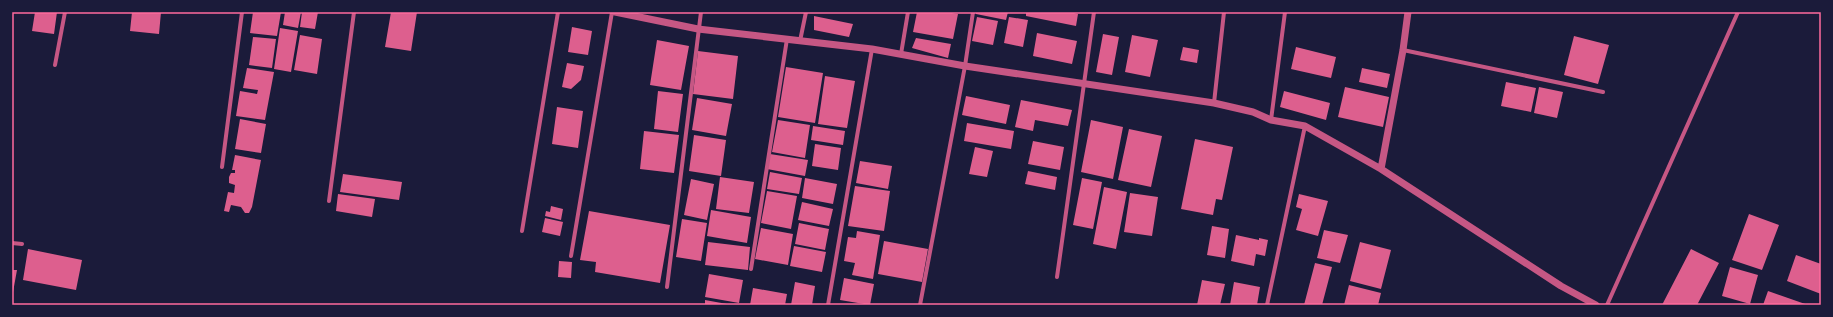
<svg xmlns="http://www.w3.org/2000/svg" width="1833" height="317" viewBox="0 0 1833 317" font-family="'Roboto Serif',serif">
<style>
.building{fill:#dd5f8e}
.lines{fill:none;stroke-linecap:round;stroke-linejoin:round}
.minor{stroke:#c65784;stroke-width:4}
.tertiary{stroke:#c65784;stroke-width:7}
.neatline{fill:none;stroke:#ff6b9d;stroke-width:1.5}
</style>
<rect width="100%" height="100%" fill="#1b1b3a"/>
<path class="building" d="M35 12H57L54 34 32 31Z
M132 12H161L159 34 130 31Z
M253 12H281L277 36 250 33Z
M285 12H301L298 28 283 25Z
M302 12H318L315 29 300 27Z
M391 12H417L411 51 385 47Z
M917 12H945L958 14 953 39 913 32Z
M976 12H1008L1006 20 976 14Z
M1026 12H1070L1078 14 1076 26 1026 16Z
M814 16 853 24 849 37 814 30Z
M977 17 998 21 993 45 972 41Z
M1009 17 1028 20 1023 47 1004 43Z
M572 27 592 31 588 55 568 52Z
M280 28 298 31 291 72 274 69Z
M1037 33 1077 41 1072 64 1033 56Z
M1103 34 1119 37 1112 75 1096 72Z
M300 35 322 39 317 74 294 70Z
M1132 35 1158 40 1150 77 1125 72Z
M1574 36 1609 45 1598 84 1564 75Z
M253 37 276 39 272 68 249 65Z
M916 38 951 44 948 58 912 48Z
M657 40 689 46 681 90 650 85Z
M1183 47 1199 50 1197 63 1180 60Z
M1296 47 1336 57 1331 78 1291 69Z
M698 51 738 56 733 99 693 94Z
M567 63 584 66 581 80 571 89 562 87Z
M786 67 823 73 815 123 778 117Z
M247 68 274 72 265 120 236 116 240 91 257 94 258 90 243 88Z
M1362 68 1390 74 1387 88 1359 82Z
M825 76 855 81 847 128 818 124Z
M1506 82 1536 88 1531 112 1501 106Z
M1345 87 1389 97 1383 127 1338 117Z
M1539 87 1563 92 1557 118 1534 113Z
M658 91 683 94 678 132 654 129Z
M1284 91 1330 103 1326 120 1280 107Z
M966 96 1010 105 1006 124 962 115Z
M697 98 732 104 726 136 692 130Z
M1021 100 1072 110 1068 126 1035 120 1033 131 1015 127Z
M557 107 583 111 578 148 552 144Z
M240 119 266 124 261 153 235 149Z
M778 120 810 125 805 158 772 152Z
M1091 120 1123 127 1113 179 1081 172Z
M967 123 1014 131 1011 149 964 141Z
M813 126 845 131 843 145 811 140Z
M1129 129 1162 136 1151 187 1118 180Z
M644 131 679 135 674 173 640 169Z
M694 135 726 140 721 176 689 171Z
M1195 139 1233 147 1222 200 1216 199 1213 215 1181 209Z
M1033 141 1064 147 1060 170 1028 164Z
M815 144 841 148 838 170 812 166Z
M975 147 993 151 987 177 969 174Z
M770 154 808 160 805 176 767 169Z
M235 155 261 160 252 207 249 213H245L241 207 231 205 229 212 224 211 228 192 234 193 235 185 229 183V177L231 173H235V170H232Z
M860 161 892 166 888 189 856 183Z
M1028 171 1057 177 1055 190 1025 184Z
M770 172 802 178 799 194 767 189Z
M343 174 402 182 399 200 340 192Z
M720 177 754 182 749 213 716 209Z
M805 178 837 184 833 204 802 198Z
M1082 178 1102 182 1093 229 1073 225Z
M691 179 714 184 707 220 684 215Z
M855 186 890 191 884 231 848 226Z
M1104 187 1127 192 1116 249 1093 244Z
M767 191 797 196 791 229 761 223Z
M1130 193 1158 197 1152 236 1124 232Z
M338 194 375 199 372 217 336 211Z
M1299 194 1328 201 1318 236 1296 230 1302 209 1296 207Z
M802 202 833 209 829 226 798 220Z
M551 206 563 209 561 220 545 216 546 211 550 212Z
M711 210 751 217 747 243 707 236Z
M589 211 670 225 660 283 595 272 596 262 580 260Z
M1749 214 1779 225 1762 270 1732 260Z
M545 218 563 222 560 236 542 232Z
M682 219 707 223 701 261 676 257Z
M799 223 829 229 825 250 795 244Z
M1212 226 1229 229 1225 258 1207 255Z
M761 228 793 234 788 265 755 259Z
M1324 230 1348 235 1340 263 1317 258Z
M857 231 880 235 873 279 852 275 855 263 844 261 848 237 856 238Z
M1236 235 1259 240V238L1268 240 1265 256 1256 254 1254 266 1231 261Z
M884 241 928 249 922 282 878 274Z
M708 242 750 247 748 270 705 265Z
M1360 242 1391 250 1381 289 1350 281Z
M794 246 826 252 822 272 790 266Z
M28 249 82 260 76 290 23 280Z
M1691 249 1719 263 1697 305H1662Z
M1796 255 1821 264V294L1787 281Z
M559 261 572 262 571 278 558 277Z
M1315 263 1332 267 1322 305H1304Z
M1730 267 1758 275 1750 304 1722 296Z
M12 270H17L13 292H12Z
M709 274 743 280 739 303 705 297Z
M844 278 874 284 870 305 840 300Z
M1202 280 1225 284 1220 305H1197Z
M795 282 815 286 812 305H791Z
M1234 282 1260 287 1257 305H1230Z
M1349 285 1381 293 1378 305H1344Z
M753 288 787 294 785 305H750Z
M1768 291 1808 305H1763Z
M705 300 727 304V305H705Z"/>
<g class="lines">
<path class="minor" d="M800 41 806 12
M1403 50 1603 92
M901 54 908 12
M55 65 65 12
M1214 103 1224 12
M1271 120 1285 12
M222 167 242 12
M329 201 354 12
M522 231 558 12
M12 243 22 244
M571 256 612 12
M751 269 787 39
M1057 277 1094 12
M667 287 701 12
M828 305 872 49
M920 305 965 66 973 12
M1267 305 1305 126
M1607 305 1738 12"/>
<path class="tertiary" d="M615 12 698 29 872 49 965 66 1214 103 1253 112 1271 120 1305 126 1381 169 1561 286 1596 305
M1381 169 1403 50 1408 12"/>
</g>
<rect width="1833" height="317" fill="none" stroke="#1b1b3a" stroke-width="26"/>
<rect x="13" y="13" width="1807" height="291" class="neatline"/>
</svg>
